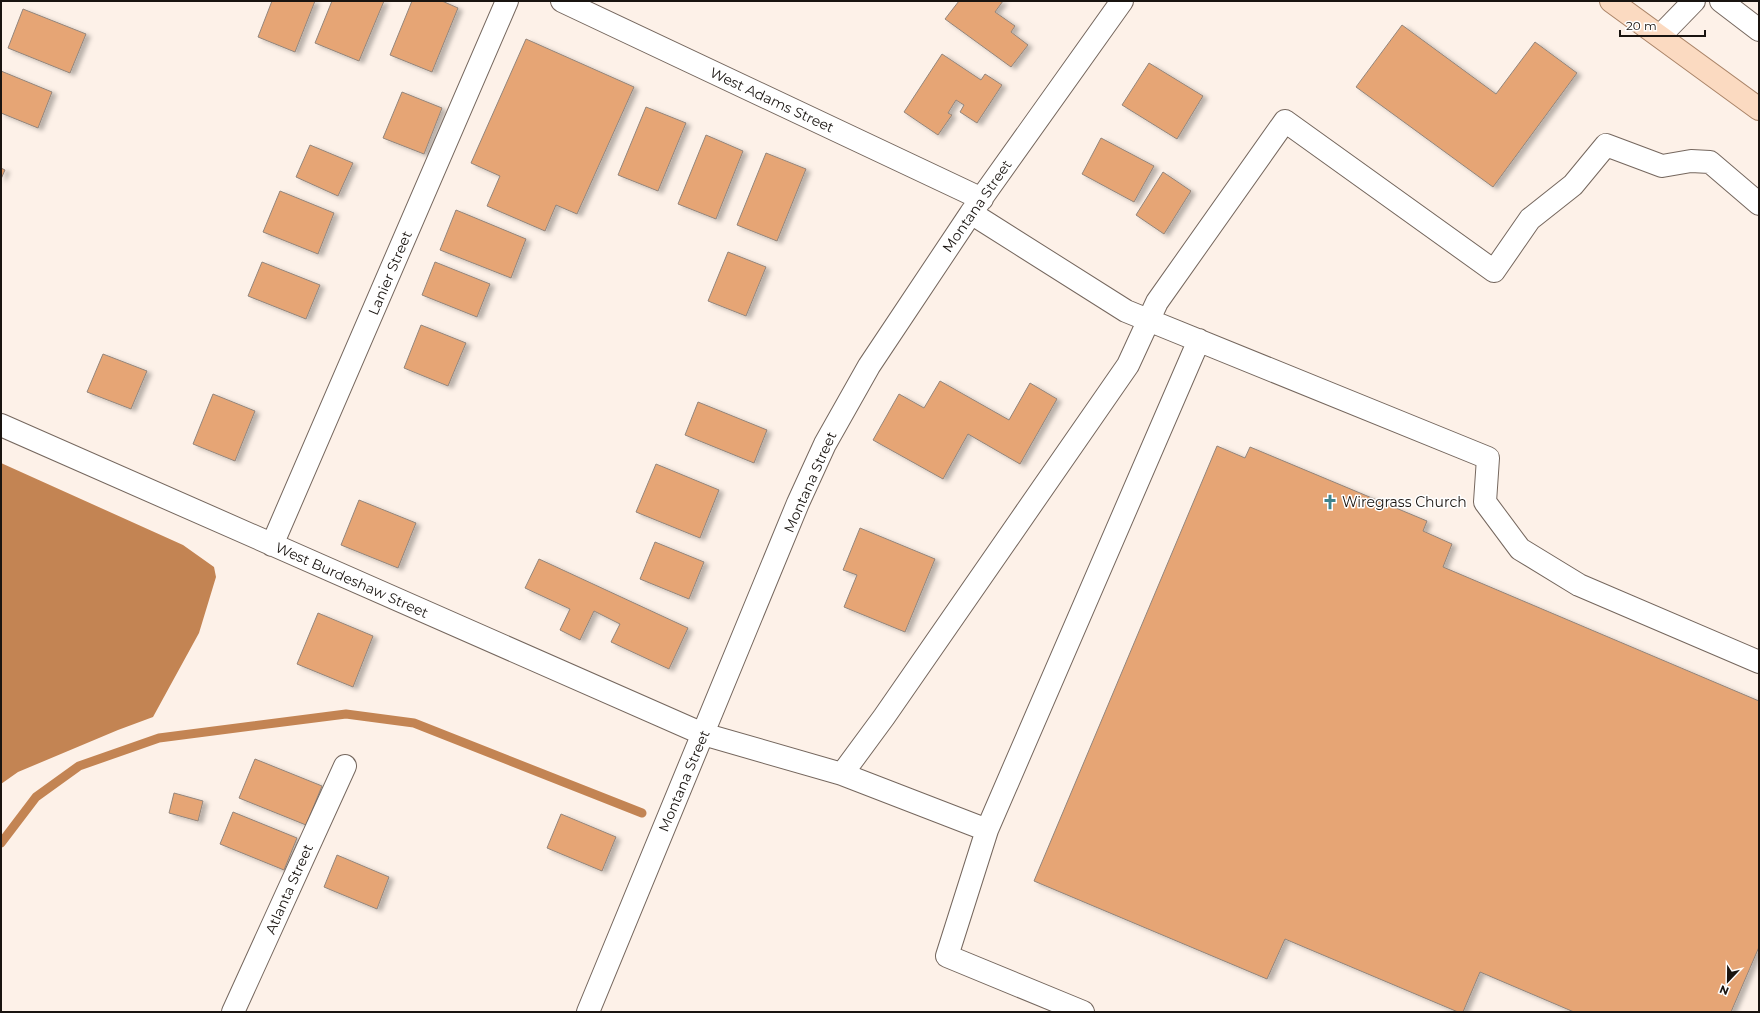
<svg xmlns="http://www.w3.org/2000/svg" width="1760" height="1013" viewBox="0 0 1760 1013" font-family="Montserrat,sans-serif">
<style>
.water{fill:#c38453}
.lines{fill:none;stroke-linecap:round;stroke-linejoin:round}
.stream{stroke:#c38453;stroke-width:9}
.building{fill:#e6a574;stroke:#93857b;filter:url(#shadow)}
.minor-casing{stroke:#75675e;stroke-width:24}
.major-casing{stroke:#aa8468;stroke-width:24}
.minor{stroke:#fff;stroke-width:22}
.major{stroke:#fbdac1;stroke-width:22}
.labels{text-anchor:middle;stroke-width:3;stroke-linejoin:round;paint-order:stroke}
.street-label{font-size:14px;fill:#191410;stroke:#fff}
.poi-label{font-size:14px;fill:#191410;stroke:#fff;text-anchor:start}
</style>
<defs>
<filter id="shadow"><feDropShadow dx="4.5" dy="2.5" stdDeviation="2" flood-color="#0004"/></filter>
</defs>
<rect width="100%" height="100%" fill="#fdf1e8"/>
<path class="water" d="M1 463 183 545 214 567 216 577 199 633 153 717 118 730 18 772 1 784Z"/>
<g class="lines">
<path class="stream" d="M1 843 36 797 79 766 159 738 346 714 414 723 642 813"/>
</g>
<path class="building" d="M272 1H315L295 52 258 37Z
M332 1H384L359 61 315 43Z
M412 1H442L458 8 432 72 390 55Z
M959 1H1003L995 12 1015 26 1011 32 1028 45 1011 67 945 19Z
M23 9 86 34 70 73 8 48Z
M1402 25 1496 94 1535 42 1577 73 1493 187 1356 87Z
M526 39 634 87 577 214 556 205 545 231 487 206 500 176 471 163Z
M942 54 981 80 985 74 1002 85 977 123 960 112 964 105 956 100 948 113 952 115 938 135 904 112Z
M1149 63 1203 96 1177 139 1122 105Z
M1 71 52 92 38 128 1 113Z
M402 92 442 108 424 154 383 138Z
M646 107 686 123 658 191 618 175Z
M706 135 743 151 716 219 678 204Z
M1101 138 1154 166 1134 202 1082 174Z
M310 145 353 163 338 196 296 177Z
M766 153 806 169 777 241 737 225Z
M1 168 5 170 1 179Z
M1163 172 1191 191 1164 234 1136 215Z
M280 191 334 213 318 254 263 232Z
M456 210 526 239 511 278 440 250Z
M728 252 766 267 746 316 708 301Z
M262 262 320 285 306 319 248 296Z
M435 262 490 284 477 317 422 295Z
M421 325 466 343 448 386 404 368Z
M103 354 147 371 131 409 87 392Z
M940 381 1009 420 1030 383 1057 399 1020 464 968 434 943 479 873 440 899 394 924 408Z
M213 394 255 411 235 461 193 444Z
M698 402 767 430 754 463 685 435Z
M1217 446 1245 458 1250 447 1427 521 1423 531 1452 544 1443 567 1759 701V947L1731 1012H1574L1480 972 1463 1012H1458L1285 939 1267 979 1034 881Z
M656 464 719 490 700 538 636 512Z
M359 500 416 523 398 568 341 545Z
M860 528 935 559 905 632 844 607 857 575 843 570Z
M655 542 704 562 689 599 640 579Z
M539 559 688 628 669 669 611 642 620 624 594 611 580 640 560 630 570 609 525 588Z
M318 613 373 636 353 687 297 664Z
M255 759 322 786 306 825 239 798Z
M174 793 203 801 198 821 169 813Z
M233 812 297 838 284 870 220 844Z
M561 814 616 837 602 871 547 848Z
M337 855 389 877 377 909 324 887Z"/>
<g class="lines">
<defs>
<path id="minor" d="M562 1 982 199
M1721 1 1759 30
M1660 36 1694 1
M971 213 1126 311 1488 458 1485 502 1520 549 1579 585 1759 662
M1 425 703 734 842 774 987 830
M272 545 507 1
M842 774 884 717 1128 365 1157 302 1285 121 1494 271 1530 219 1573 185 1606 145 1662 166 1691 161 1710 162 1759 204
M233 1012 345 766
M588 1012 798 503 825 444 869 366 971 213 1122 1
M1083 1012 947 956 987 830 1199 340"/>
<path id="major" d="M1611 1 1759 109"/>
</defs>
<use href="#minor" class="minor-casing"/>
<use href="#major" class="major-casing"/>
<use href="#minor" class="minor"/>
<use href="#major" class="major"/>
</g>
<defs>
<symbol id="church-bare" viewBox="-9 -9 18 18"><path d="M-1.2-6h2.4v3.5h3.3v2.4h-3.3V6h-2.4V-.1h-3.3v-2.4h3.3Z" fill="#3d838d" stroke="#fff" stroke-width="2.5" paint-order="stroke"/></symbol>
</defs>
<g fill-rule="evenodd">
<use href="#church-bare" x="1319" y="491" width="22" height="22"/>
</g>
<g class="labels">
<g class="street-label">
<text transform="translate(772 100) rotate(25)" y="5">West Adams Street</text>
<text transform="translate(977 206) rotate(-55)" y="5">Montana Street</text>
<text transform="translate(390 273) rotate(-67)" y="5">Lanier Street</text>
<text transform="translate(810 482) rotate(-66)" y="5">Montana Street</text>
<text transform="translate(352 580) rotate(24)" y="5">West Burdeshaw Street</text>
<text transform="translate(684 781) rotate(-67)" y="5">Montana Street</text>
<text transform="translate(289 889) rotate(-66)" y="5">Atlanta Street</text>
</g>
<g class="poi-label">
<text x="1342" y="507">Wiregrass Church</text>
</g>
</g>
<rect width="1760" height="1013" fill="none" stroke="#191410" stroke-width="4"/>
<g transform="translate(1728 981) rotate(202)" stroke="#ffffff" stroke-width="3" paint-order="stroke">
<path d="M0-3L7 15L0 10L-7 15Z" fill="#191410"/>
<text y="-6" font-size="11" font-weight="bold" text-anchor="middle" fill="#191410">N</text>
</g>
<path d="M1620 30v6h85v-6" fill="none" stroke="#191410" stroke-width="2"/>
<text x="1626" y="30" font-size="12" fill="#191410" stroke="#ffffff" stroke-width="3" paint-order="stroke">20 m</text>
</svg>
